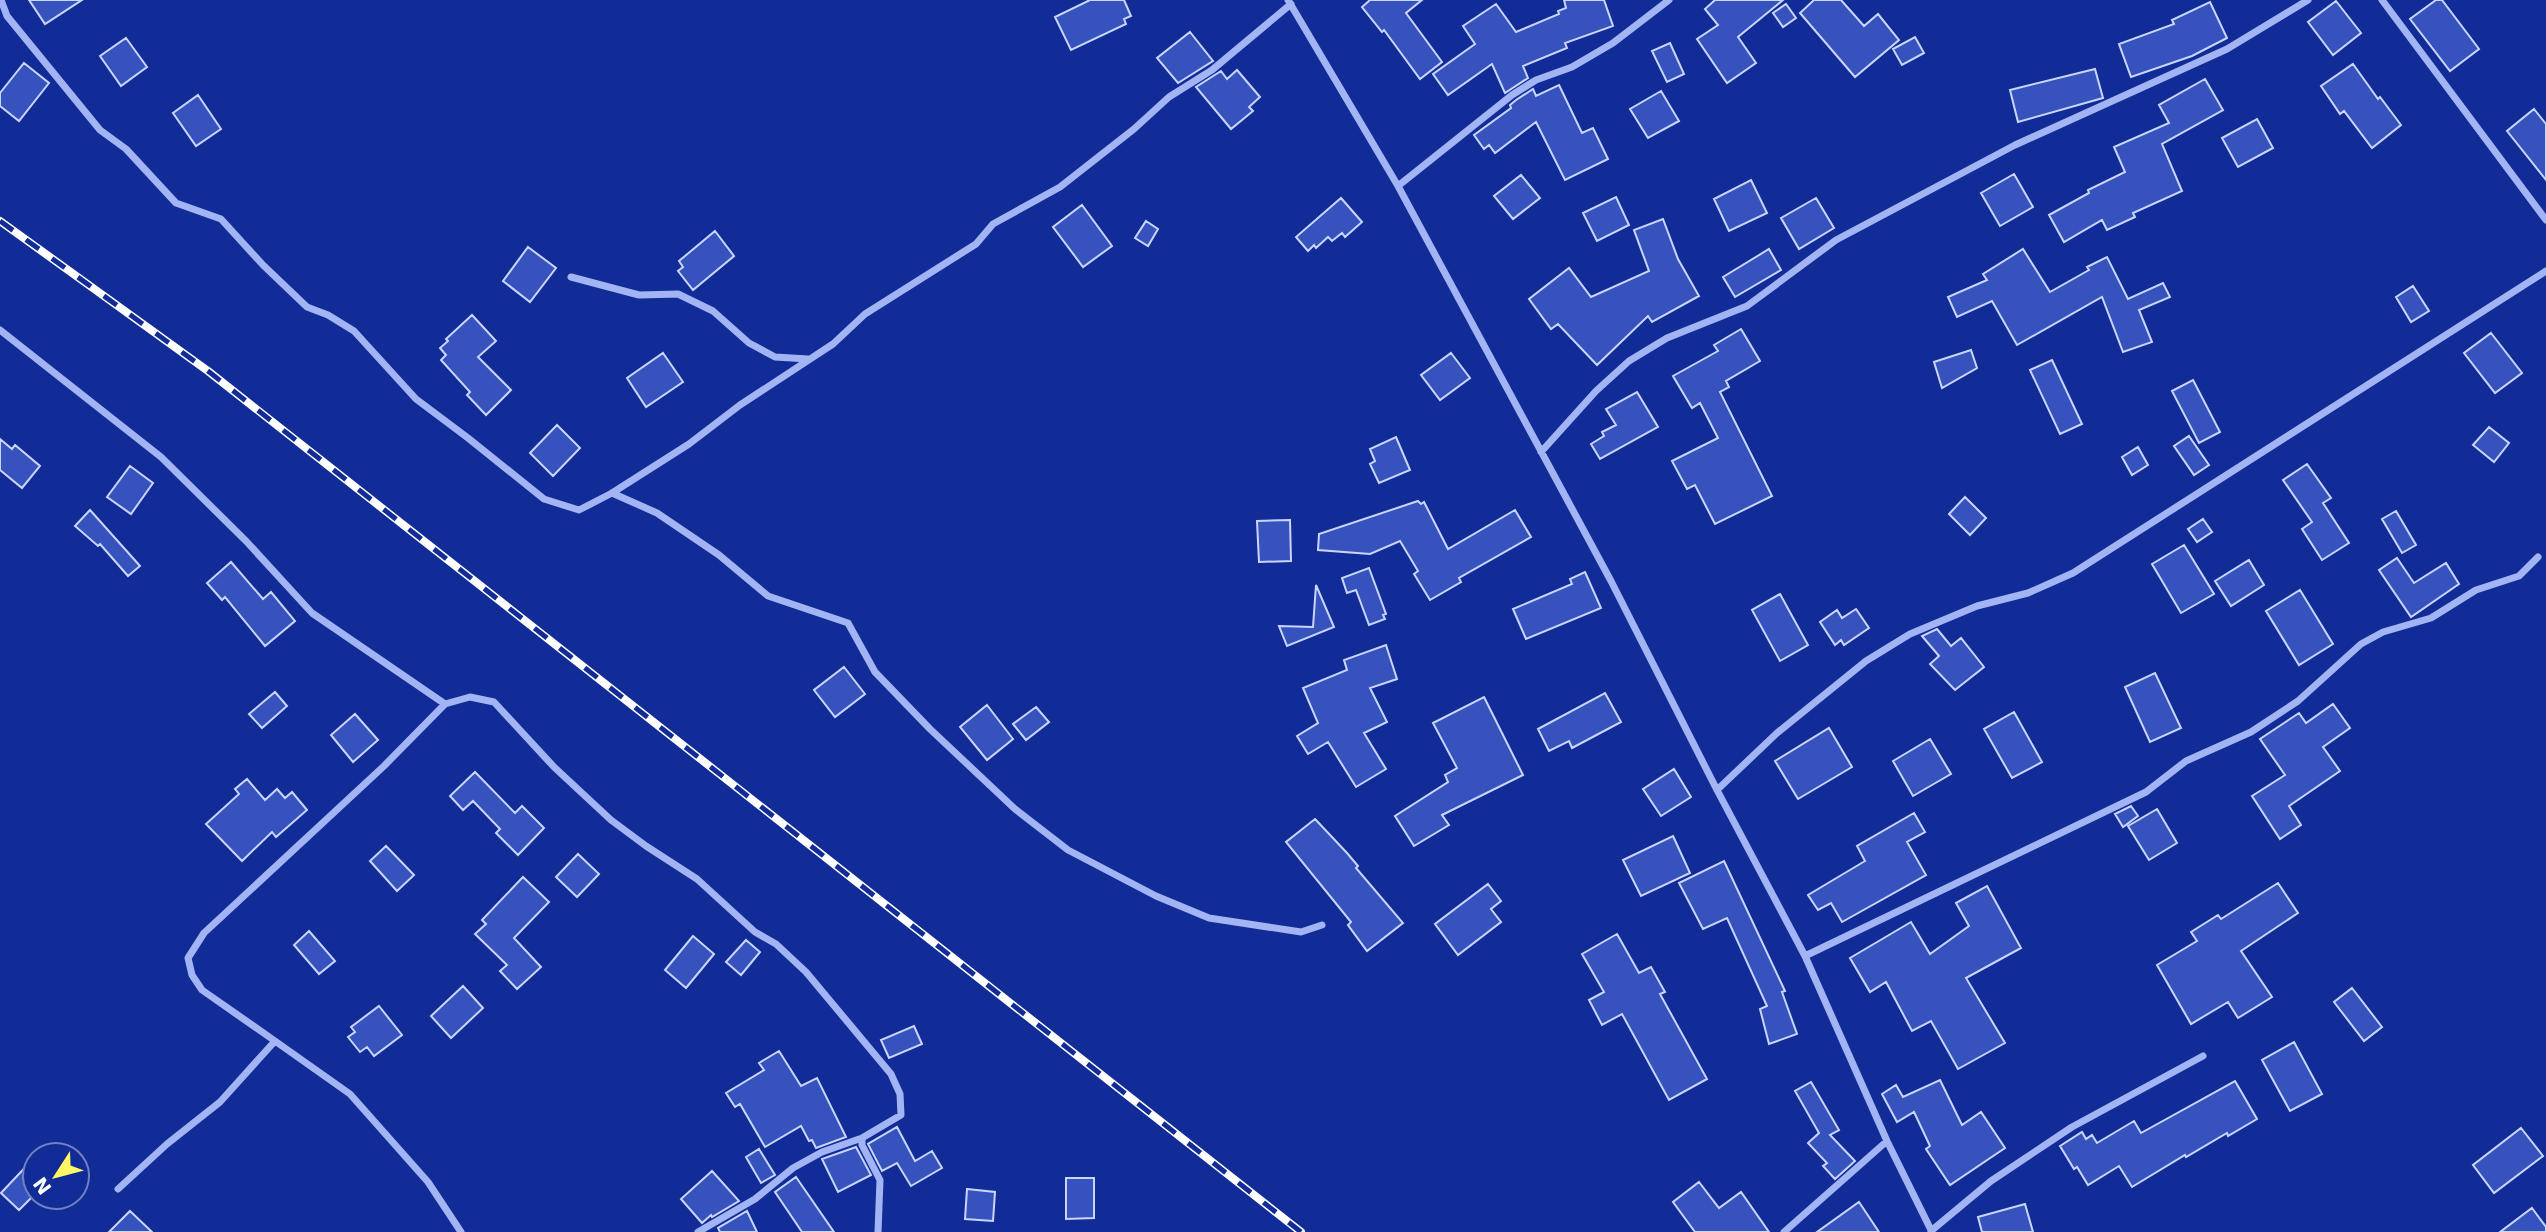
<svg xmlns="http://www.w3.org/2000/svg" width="2546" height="1232" viewBox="0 0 2546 1232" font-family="'DejaVu Sans',sans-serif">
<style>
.building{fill:#3552bd;stroke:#cad5fd;stroke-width:2}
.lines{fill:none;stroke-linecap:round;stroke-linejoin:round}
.street{stroke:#a2b4f3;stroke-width:7}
.rail-casing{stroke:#fff;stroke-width:8}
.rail{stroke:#122c97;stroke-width:5;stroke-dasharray:16;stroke-linecap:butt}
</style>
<rect width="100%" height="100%" fill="#122c97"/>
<path class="building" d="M29 0H82L45 24Z
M1090 0H1124L1131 16 1124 19 1126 24 1071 50 1055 17Z
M1370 0H1422L1406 13 1442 62 1420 79 1384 30 1382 32 1362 7Z
M1564 0H1604L1613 26 1565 43 1567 48 1523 66 1528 78 1505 93 1492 64 1448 95 1433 74 1475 44 1463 26 1496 4 1516 32 1559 14 1558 11 1566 8Z
M1715 0H1783L1738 37 1756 63 1727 83 1697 39 1718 25 1705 9Z
M1814 0H1841L1864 26 1878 14 1899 40 1855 77 1800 13Z
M2436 0H2442L2479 49 2450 71 2410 19Z
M2336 1 2361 33 2333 55 2308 22Z
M2210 2 2227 38 2192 56 2131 77 2119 44 2174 24 2172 20Z
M1786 4 1796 18 1783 27 1773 13Z
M1190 32 1213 61 1178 83 1157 58Z
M1915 37 1924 53 1902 65 1893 49Z
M126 38 147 67 121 86 100 56Z
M1670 43 1684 74 1667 82 1652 51Z
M24 63 49 83 19 121 0 106V93Z
M2353 64 2378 99 2380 97 2401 125 2372 148 2344 111 2340 114 2321 86Z
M2095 69 2103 98 2018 122 2010 90Z
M1237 70 1260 97 1249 107 1253 111 1231 129 1196 87 1221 71 1227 79Z
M2205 79 2223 110 2162 144 2182 191 2133 213 2135 217 2107 230 2102 220 2064 242 2049 215 2089 193 2088 190 2125 172 2114 147 2169 123 2159 105Z
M1559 85 1582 133 1593 128 1608 159 1565 180 1536 122 1495 153 1489 145 1484 149 1474 135 1511 108 1510 105 1516 100 1533 89 1536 96Z
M1661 91 1679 121 1648 138 1630 109Z
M198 95 221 129 196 146 173 113Z
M2534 109 2546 124V180L2507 131Z
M2257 119 2273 148 2238 167 2222 138Z
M2014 174 2033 207 2000 226 1981 193Z
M1521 175 1540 198 1513 219 1494 196Z
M1751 180 1767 213 1729 231 1714 199Z
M1616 197 1629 225 1597 241 1583 213Z
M1341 198 1362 222 1345 237 1342 233 1332 241 1328 237 1316 248 1314 245 1308 251 1296 237Z
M1816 198 1834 228 1799 249 1781 218Z
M1082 205 1112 246 1083 267 1053 227Z
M1663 219 1678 259 1699 296 1652 322 1648 316 1597 365 1558 324 1551 329 1529 299 1569 268 1591 297 1649 271 1634 230Z
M1146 221 1158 229 1148 246 1135 238Z
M715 231 734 256 693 290 678 271 683 267 679 261Z
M528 247 556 268 530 302 503 281Z
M1769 249 1781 270 1735 297 1723 277Z
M2023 249 2050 292 2089 270 2087 267 2107 257 2128 299 2163 283 2170 297 2139 310 2152 342 2123 352 2102 297 2017 345 1992 301 1957 317 1948 297 1987 280 1983 274Z
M2413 286 2429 311 2411 322 2396 297Z
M472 315 496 341 478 357 511 390 486 415 467 395 470 392 441 360 446 355 440 348 448 341 446 339Z
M1741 329 1760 361 1726 381 1729 387 1720 392 1772 496 1715 524 1695 485 1687 489 1672 461 1718 438 1700 403 1692 408 1673 376 1718 351 1714 345Z
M2491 333 2522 373 2495 393 2464 353Z
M1971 350 1977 368 1942 388 1934 362Z
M663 353 683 382 646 407 627 378Z
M1451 353 1470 378 1440 400 1421 375Z
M2052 360 2082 424 2060 434 2030 370Z
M2193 380 2220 432 2199 443 2172 391Z
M1637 392 1658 427 1600 459 1591 444 1604 436 1602 432 1616 425 1606 409Z
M557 425 580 448 553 476 530 453Z
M2489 427 2509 443 2494 462 2473 445Z
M2189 436 2209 465 2194 475 2174 446Z
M1396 437 1410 470 1379 483 1370 464 1375 461 1370 449Z
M0 439 12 449 15 445 40 466 22 488 0 470Z
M2138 447 2148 465 2132 475 2122 457Z
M2307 464 2331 498 2323 503 2349 543 2322 560 2302 529 2312 522 2283 480Z
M130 466 153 483 131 514 107 497Z
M1965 497 1986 518 1970 535 1949 514Z
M1418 501 1421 504 1424 502 1448 549 1515 510 1531 537 1459 578 1461 582 1430 600 1414 574 1418 571 1400 541 1370 554 1318 550 1319 534Z
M90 510 140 566 128 576 100 544 98 546 75 526Z
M2396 511 2416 545 2402 553 2382 519Z
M2203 519 2212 532 2197 542 2188 529Z
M1290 520 1291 561 1259 562 1257 521Z
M2184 545 2214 594 2181 613 2152 564Z
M2397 558 2414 583 2446 563 2459 584 2411 617 2379 570Z
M2249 560 2264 585 2231 606 2215 581Z
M231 562 263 599 271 592 295 621 265 646 225 597 222 600 207 583Z
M1369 568 1386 614 1383 615 1385 619 1369 625 1356 590 1347 593 1342 578Z
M1585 572 1601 608 1526 639 1513 609 1572 584 1570 579Z
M1316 585 1334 627 1287 646 1279 626 1313 627Z
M2300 590 2333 644 2299 665 2266 611Z
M1780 594 1808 645 1780 661 1752 610Z
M1856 609 1869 628 1844 645 1841 640 1835 645 1820 622 1837 610 1842 618Z
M1937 629 1951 646 1961 638 1984 667 1955 690 1930 664 1939 656 1922 636Z
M1386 645 1397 679 1370 688 1387 722 1364 733 1386 769 1356 787 1328 742 1308 754 1297 736 1318 723 1303 688 1347 670 1344 660Z
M844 667 865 694 835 717 814 690Z
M2155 673 2181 728 2150 742 2125 687Z
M275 692 287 706 262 728 249 714Z
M1605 693 1621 722 1572 748 1569 741 1549 751 1538 729Z
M1484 697 1523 775 1442 815 1449 825 1414 846 1395 816 1448 782 1445 775 1457 768 1433 723Z
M2333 704 2350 728 2323 747 2340 771 2289 806 2301 825 2280 839 2252 796 2285 775 2260 739 2299 713 2306 723Z
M987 705 1013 739 987 760 960 727Z
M1036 707 1049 722 1026 740 1013 724Z
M2014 712 2042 762 2012 778 1984 729Z
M355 714 378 740 353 762 331 735Z
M1829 728 1852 767 1798 799 1775 761Z
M1930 739 1951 774 1913 796 1893 761Z
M1674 769 1691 797 1661 816 1643 789Z
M475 772 515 813 522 806 544 828 518 855 496 833 500 829 473 801 463 810 450 796Z
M247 779 265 800 277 789 285 798 292 792 307 810 276 837 272 832 242 861 206 824 239 794 235 789Z
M2131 806 2138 816 2123 827 2115 814Z
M2157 809 2177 843 2149 860 2128 826Z
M1914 813 1925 832 1907 842 1926 875 1842 922 1831 903 1818 910 1808 895 1865 861 1857 846Z
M1315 819 1347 853 1358 866 1356 868 1403 923 1367 951 1348 925 1351 922 1286 842Z
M1673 836 1690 873 1641 896 1623 860Z
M386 846 414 875 397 891 370 861Z
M578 854 599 874 577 897 556 877Z
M1724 861 1785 991 1782 992 1797 1034 1769 1044 1760 1009 1767 1006 1727 918 1703 929 1679 883Z
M523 877 549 902 514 938 541 967 517 989 500 971 507 965 475 934 486 924 482 920Z
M2278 883 2298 913 2241 951 2272 997 2238 1018 2228 1002 2191 1024 2157 965 2197 941 2191 932 2218 915 2221 919Z
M1488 884 1501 901 1491 909 1501 922 1458 955 1435 924Z
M1987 886 2021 948 1966 978 2005 1043 1958 1069 1931 1021 1912 1031 1886 982 1870 992 1850 958 1911 922 1930 954 1969 926 1956 903Z
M309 931 335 961 319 974 294 945Z
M1617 934 1639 973 1651 967 1665 992 1660 994 1707 1079 1669 1100 1622 1014 1602 1025 1589 1000 1604 992 1582 954Z
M693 936 714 954 686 988 665 970Z
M746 940 760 952 741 975 726 962Z
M463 986 483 1008 451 1038 431 1016Z
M2352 988 2382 1027 2364 1041 2334 1002Z
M379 1006 402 1035 374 1056 367 1047 360 1052 348 1037 355 1032 351 1027Z
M914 1026 922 1044 889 1058 881 1040Z
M2294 1042 2322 1094 2290 1111 2262 1060Z
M779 1051 801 1086 817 1078 846 1137 816 1148 812 1140 809 1141 801 1126 765 1147 740 1104 735 1107 726 1093 764 1070 759 1063Z
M1940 1080 1962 1125 1981 1112 2005 1148 1950 1185 1926 1149 1930 1146 1914 1112 1897 1122 1882 1094 1896 1085 1903 1097Z
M2235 1081 2257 1119 2228 1136 2227 1133 2186 1157 2185 1155 2132 1187 2119 1166 2088 1185 2077 1167 2074 1169 2060 1146 2082 1132 2086 1139 2092 1135 2097 1143 2134 1121 2141 1133Z
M1811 1082 1839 1130 1830 1135 1855 1161 1835 1179 1823 1166 1827 1163 1808 1143 1819 1133 1795 1091Z
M897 1127 915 1161 932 1151 942 1168 911 1186 897 1163 882 1171 868 1144Z
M2521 1128 2543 1156 2494 1193 2473 1165Z
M856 1147 871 1175 838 1192 822 1159Z
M759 1149 775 1175 761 1183 746 1157Z
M35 1157V1194L19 1210 1 1193Z
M712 1171 739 1201 712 1217 711 1215 702 1223 681 1199Z
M796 1177 834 1232H802L775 1192Z
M1066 1178H1094V1218L1066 1219Z
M1699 1182 1719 1208 1741 1192 1769 1232H1695L1673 1202Z
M967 1189 995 1192 993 1221 965 1219Z
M1859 1202 1879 1232H1817Z
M2025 1204 2033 1232H1982L1978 1217Z
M2532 1208 2546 1227V1232H2500Z
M130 1211 152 1232H109Z
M747 1211 757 1232H720L718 1228Z"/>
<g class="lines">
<path class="street" d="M1 0 7 16 100 130 126 149 176 203 221 219 263 265 307 307 328 315 354 331 416 399 468 438 544 499 579 510 612 493 689 444 740 405 833 344 865 314 976 244 993 224 1060 187 1134 129 1169 97 1212 70 1291 4
M1288 0 1398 186 1611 581 1717 790 1805 956 1887 1141 1932 1232
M2382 0 2546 220
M1398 186 1512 95 1536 80 1572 67 1613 43 1669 0
M571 277 639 295 678 294 713 311 749 343 775 357 808 359
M0 330 161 457 246 541 312 613 445 704 470 697 494 702 554 767 611 820 646 846 697 879 755 932 776 944 806 972 891 1074 900 1094 901 1115 862 1138 822 1152 793 1168 755 1199 698 1232
M1541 452 1596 391 1629 361 1667 338 1747 306 1836 240 2015 145 2227 49 2308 0
M612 493 657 513 719 555 768 596 848 623 875 672 930 729 1015 809 1068 850 1156 896 1209 918 1301 932 1322 925
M1717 790 1777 733 1866 661 1910 634 1977 606 2028 593 2073 573 2546 271
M1805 956 2146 792 2186 761 2251 732 2298 701 2361 644 2383 632 2431 618 2476 590 2519 576 2538 557
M275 1041 202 990 192 975 188 958 204 933 384 766 445 704
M862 1138V1145L880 1180 878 1232
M118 1189 167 1144 220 1102 275 1041 350 1094 428 1182 461 1232
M1931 1231 1991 1181 2072 1127 2203 1056
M1784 1232 1887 1141"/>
<defs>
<path id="rail" d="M0 221 208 371 1301 1232"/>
</defs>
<use href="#rail" class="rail-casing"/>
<use href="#rail" class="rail"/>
</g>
<g transform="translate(56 1176) rotate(234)"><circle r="33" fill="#122c97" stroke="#7180c1" stroke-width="2"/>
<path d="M0-5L12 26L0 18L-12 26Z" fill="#fff765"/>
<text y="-10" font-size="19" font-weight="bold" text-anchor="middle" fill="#ffffff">N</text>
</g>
</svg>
